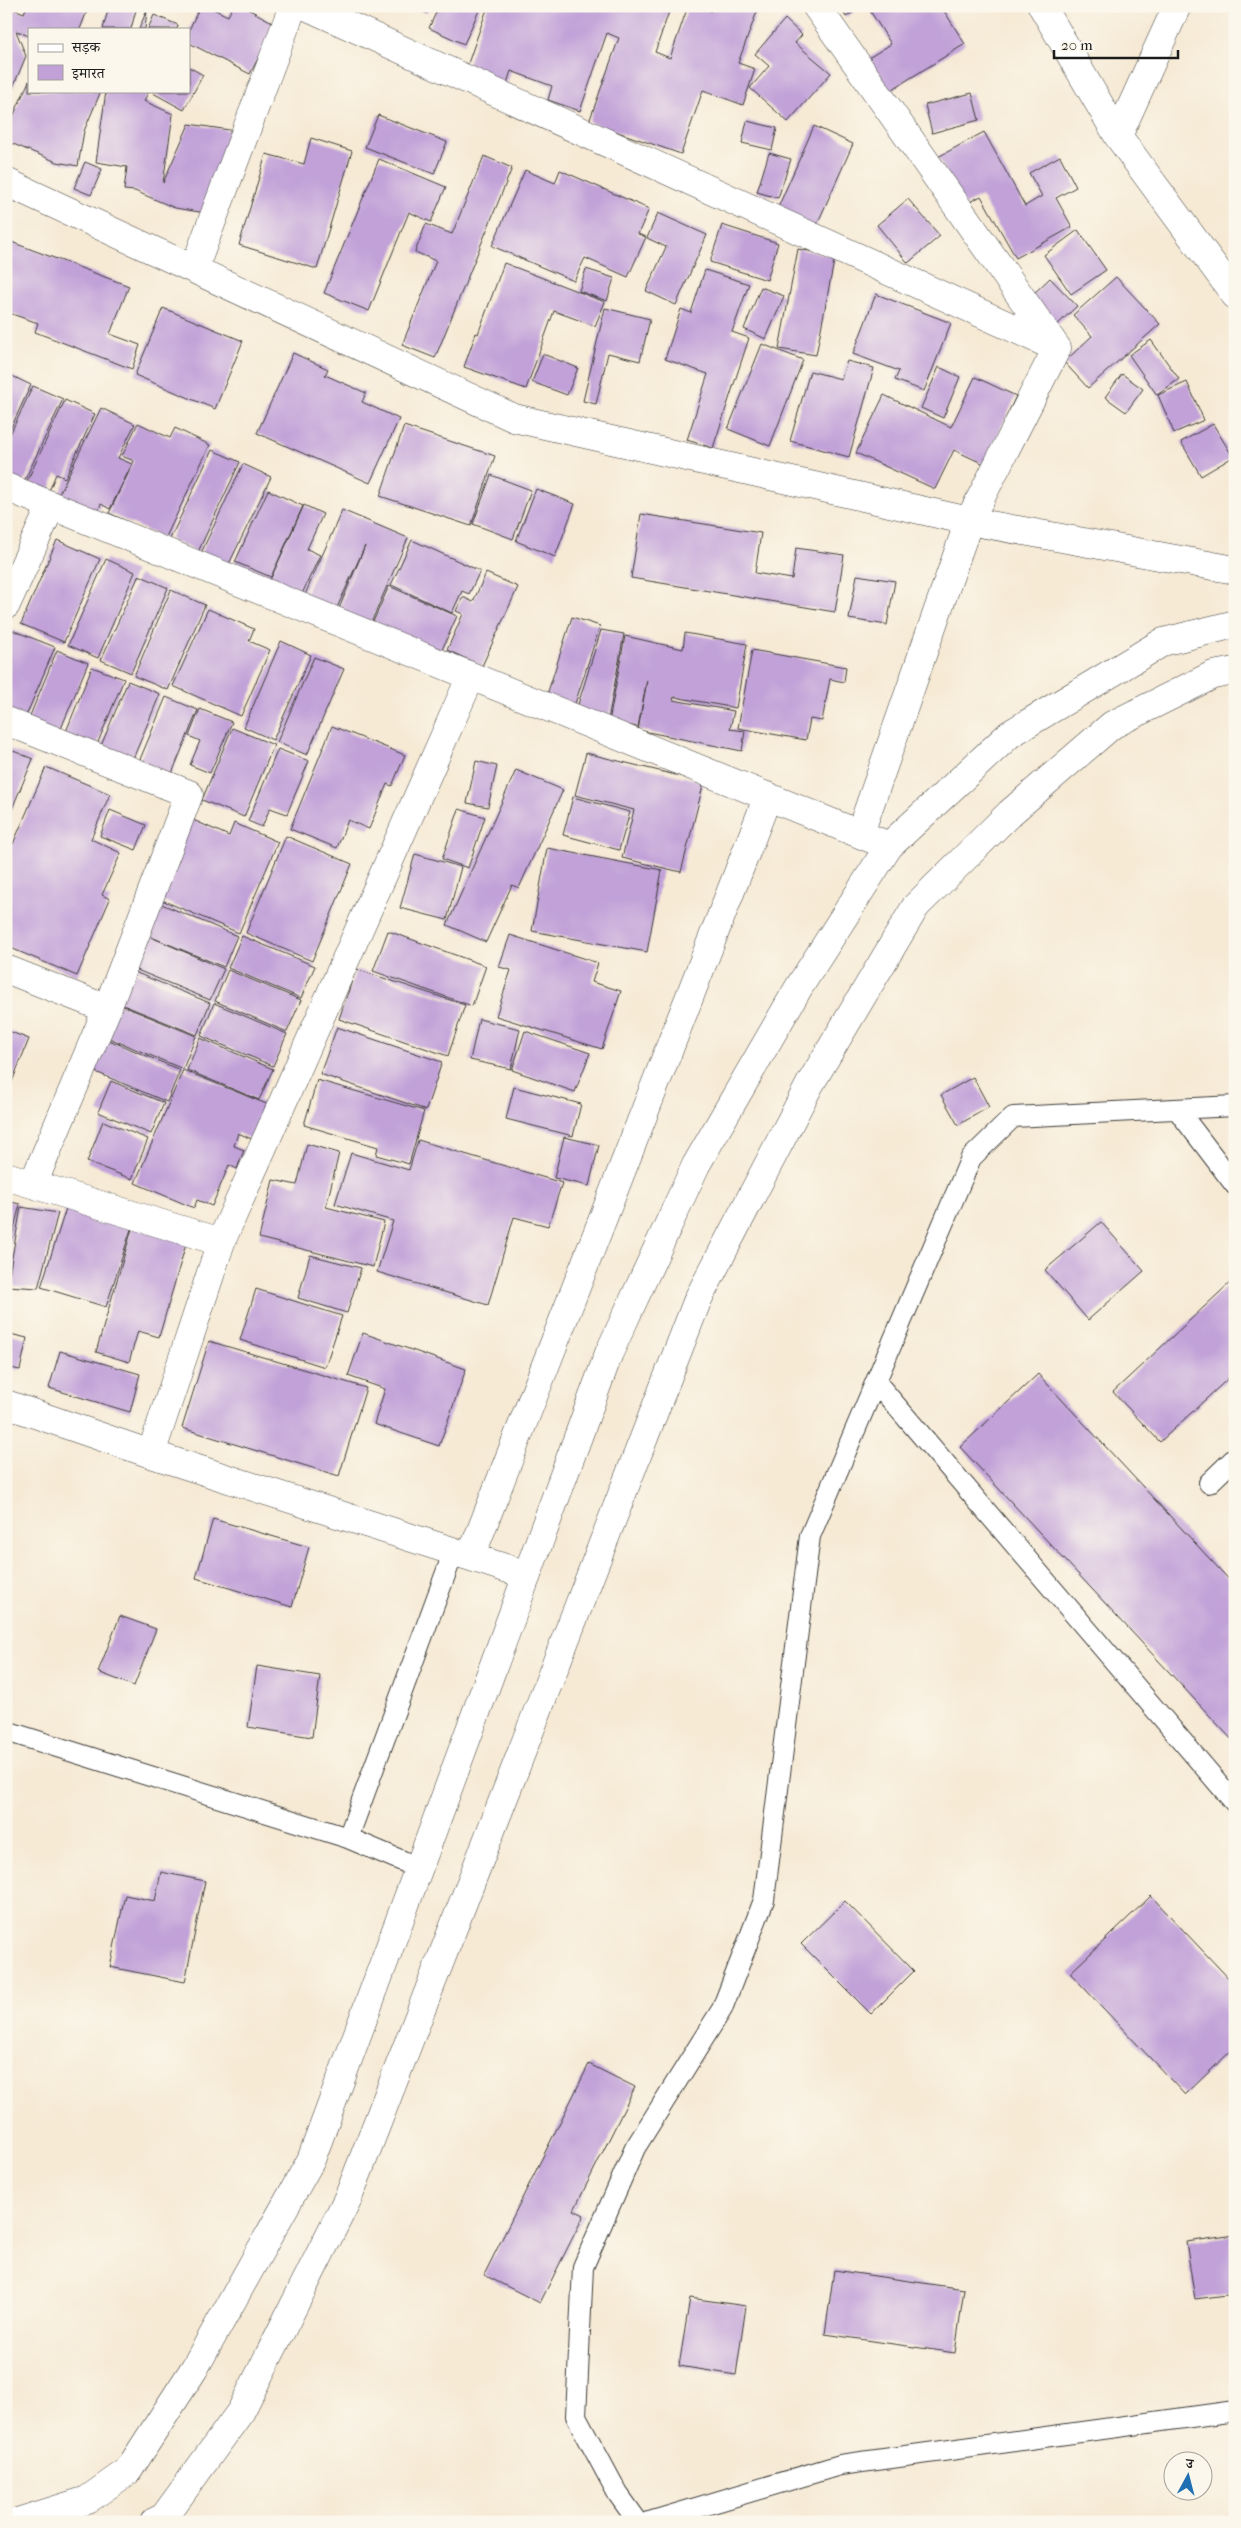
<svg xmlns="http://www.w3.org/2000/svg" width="1241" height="2528" viewBox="0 0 1241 2528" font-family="'IM FELL French Canon','Noto Serif Devanagari',serif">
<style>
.building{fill:#c1a1d8}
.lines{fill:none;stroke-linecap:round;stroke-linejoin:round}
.lane-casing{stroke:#3d3b38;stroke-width:22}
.street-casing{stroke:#3d3b38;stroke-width:29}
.secondary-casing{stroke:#3d3b38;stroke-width:29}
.lane{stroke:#fff;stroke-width:20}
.street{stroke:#fff;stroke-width:28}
.secondary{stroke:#fff;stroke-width:28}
</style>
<rect width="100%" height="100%" fill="#fbf7ec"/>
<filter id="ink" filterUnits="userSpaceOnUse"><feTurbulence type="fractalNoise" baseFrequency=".02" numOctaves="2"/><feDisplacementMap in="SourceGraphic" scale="10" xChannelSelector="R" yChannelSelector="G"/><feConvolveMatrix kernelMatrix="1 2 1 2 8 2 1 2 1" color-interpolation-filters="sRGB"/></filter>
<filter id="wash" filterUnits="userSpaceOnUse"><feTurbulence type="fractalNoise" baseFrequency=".0096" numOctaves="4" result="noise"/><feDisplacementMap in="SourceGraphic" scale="20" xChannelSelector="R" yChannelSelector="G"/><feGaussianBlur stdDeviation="1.12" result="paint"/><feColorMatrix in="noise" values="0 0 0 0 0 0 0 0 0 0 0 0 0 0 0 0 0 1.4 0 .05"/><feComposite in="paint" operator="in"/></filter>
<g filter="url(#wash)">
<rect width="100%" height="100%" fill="#f6ead5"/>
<g id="blocks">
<path class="building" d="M6 6 24 13 27 6H89L80 29H29V36L16 31 26 56 6 104Z
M109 6H137L131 29H103Z
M200 6H207L228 16 233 6H242L276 24 250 74 189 43V30Z
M408 6H430L427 13Z
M439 6H481L464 44 429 28Z
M488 6H671L655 52 670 58 688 6H698L711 11 712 6H759L738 63 755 69 743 105 703 90 681 154 589 122 619 38 607 33 580 111 548 100 552 86 511 71 506 86 465 72Z
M840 6H863L846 17Z
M867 6H941L965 44 888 92 867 59 891 44Z
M147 10 145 29H139Z
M154 15 178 25 177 29H148Z
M785 19 802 35 795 43 831 73 788 122 750 88 769 66 755 54Z
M189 67 203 75 184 110 153 93 154 91H189Z
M29 81V91H101L84 131 78 166 57 162 6 141V132Z
M106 91H149L144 101 173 114 163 183 189 124 236 131 206 213 175 208 135 191 124 190 127 167 96 162Z
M972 93 979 120 932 133 925 105Z
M378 115 447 142 434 174 365 147Z
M747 121 777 128 772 150 742 143Z
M814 126 853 144 815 229 776 212Z
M984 132 1025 206 1042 196 1029 173 1060 156 1076 187 1056 198 1072 227 1016 258 981 196 964 205 938 157Z
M311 138 352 151 317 269 239 245 266 154 304 164Z
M769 153 791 159 778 198 757 192Z
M484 156 512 168 435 358 402 345 436 261 415 252 426 224 452 234Z
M379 159 446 187 431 222 409 212 369 311 324 293Z
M85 162 102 169 91 195 74 188Z
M525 170 555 183 560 170 649 209 638 234 646 237 628 277 585 258 574 281 492 246Z
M908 199 940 236 908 263 877 225Z
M658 213 707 235 676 305 646 291 666 247 647 238Z
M722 225 778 243 767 280 710 262Z
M1078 230 1106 270 1071 294 1044 255Z
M6 240 129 286 110 334 140 345 132 369 35 332 38 323 6 312Z
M798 249 835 256 816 355 779 349Z
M504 263 605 302 595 326 554 311 526 389 464 367 476 333 478 334Z
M586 269 614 278 607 301 579 291Z
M705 270 749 284 732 332 749 338 713 448 687 440 708 374 665 359 681 309 691 313Z
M1116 277 1160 324 1088 388 1064 362 1092 336 1073 315Z
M1050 278 1077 306 1056 326 1028 299Z
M761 287 784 296 766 339 744 329Z
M876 294 951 323 924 391 895 380 899 371 853 354Z
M163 308 243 341 215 409 135 375Z
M605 308 650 319 640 361 608 353 596 404 583 401Z
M1151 340 1179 379 1157 395 1129 355Z
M762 344 803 360 770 446 728 429Z
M293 353 328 369 325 375 366 393 362 402 399 419 370 483 257 433Z
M543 354 578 368 567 395 532 382Z
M847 361 874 368 849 457 790 441 810 371 841 379Z
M939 367 960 377 943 418 921 408Z
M6 373 31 385 6 438Z
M1122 374 1143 389 1126 412 1105 397Z
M975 377 1016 396 984 464 954 450 935 489 856 453 884 395 951 427Z
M1187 382 1204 420 1174 433 1158 395Z
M33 386 63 399 23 484 6 476V443Z
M65 400 95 414 65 478 56 474 49 491 27 481Z
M101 408 135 424 118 458 132 464 110 509 101 504 97 513 59 494Z
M138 423 170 438 175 428 210 445 165 539 109 513 134 461 122 456Z
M1213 424 1233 457 1201 476 1181 442Z
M404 426 495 456 471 526 380 496Z
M212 450 240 462 198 552 170 539Z
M243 464 271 477 228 566 201 553Z
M491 475 531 490 513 539 473 524Z
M536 489 575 504 555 557 516 541Z
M268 490 303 506 271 577 235 562Z
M304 505 323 514 307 549 320 555 302 594 270 580Z
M342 510 408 538 370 625 338 611 365 546 336 610 304 597Z
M641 514 761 533 755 573 792 579 796 548 844 555 835 612 631 578Z
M57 540 100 559 64 642 21 624Z
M412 540 480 571 469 594 462 591 452 613 391 585Z
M106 559 135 572 98 658 68 645Z
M486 573 518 587 482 666 447 650 463 614 456 611 463 597 473 602Z
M139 575 168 588 131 673 101 660Z
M857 575 895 581 887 625 849 619Z
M389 586 457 616 440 654 372 624Z
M171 590 205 605 168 690 134 676Z
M208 609 254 629 249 641 270 650 241 716 173 686Z
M572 617 600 626 573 710 545 701Z
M12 630 55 647 24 721 6 713V645Z
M601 630 624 634 608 720 576 711Z
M685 633 747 644 736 708 674 697 673 700 734 711 730 729 745 731 742 751 638 730 647 680 638 727 609 722 625 636 683 649Z
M281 641 311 655 273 740 244 727Z
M57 650 88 663 58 736 27 723Z
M752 650 846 667 844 682 830 679 822 721 810 719 806 740 738 728Z
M314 657 344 669 307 755 277 742Z
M92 667 124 679 94 752 63 739Z
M128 681 160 694 130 766 98 753Z
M166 697 198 710 168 783 136 769Z
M200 709 232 722 210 773 190 765 200 741 189 736Z
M332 726 405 755 392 786 387 784 369 829 348 820 337 848 290 829Z
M232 728 274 745 244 817 202 800Z
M6 748 33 759 6 823Z
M278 749 309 761 287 814 270 808 262 827 248 821Z
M586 753 704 782 681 872 622 858 634 810 575 795Z
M476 761 497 766 488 807 467 803Z
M46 767 110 794 91 839 121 853 102 895 110 899 77 976 6 946 8 922 6 921V841L13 844Z
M516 770 563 790 519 888 512 885 486 942 447 925Z
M573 797 630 812 619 850 563 835Z
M459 809 485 817 468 868 442 859Z
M110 810 146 825 136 850 100 836Z
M191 819 229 836 234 823 278 842 239 933 157 898Z
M286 836 352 864 312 961 246 933Z
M547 848 662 870 647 952 532 931Z
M415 854 461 867 447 920 400 908Z
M159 903 237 936 224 967 151 937 224 969 210 1000 132 968Z
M388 931 486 966 472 1006 373 971Z
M510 935 598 963 592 982 621 991 602 1049 496 1016 511 970 499 967Z
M242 936 315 966 301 998 228 968Z
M356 969 465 1005 448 1056 339 1019Z
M228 970 301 1000 287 1032 215 1001Z
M132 971 210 1003 197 1035 118 1003Z
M214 1003 287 1034 273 1066 201 1036Z
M118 1004 196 1036 183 1069 104 1036Z
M479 1019 520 1029 511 1069 470 1060Z
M337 1027 442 1062 426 1110 320 1074Z
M6 1030 29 1039 6 1097Z
M525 1031 590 1053 575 1092 512 1070Z
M104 1038 180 1070 167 1102 91 1070Z
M200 1038 273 1069 259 1100 187 1070Z
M183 1070 269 1105 254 1140 238 1133 234 1146 244 1150 237 1169 229 1165 212 1206 197 1200 194 1208 135 1183Z
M973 1077 989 1107 958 1125 941 1095Z
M317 1080 424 1111 409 1164 376 1155 378 1147 304 1125Z
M111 1081 164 1103 151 1134 98 1112Z
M514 1087 581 1104 573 1136 506 1119Z
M103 1121 148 1139 132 1179 87 1162Z
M564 1137 599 1145 589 1186 554 1178Z
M418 1140 562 1183 548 1226 514 1217 488 1305 377 1272 393 1221 335 1204 351 1153 409 1170Z
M307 1144 339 1153 326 1207 384 1222 373 1267 259 1238 273 1180 297 1185Z
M6 1201 20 1204 7 1257H6Z
M67 1205 132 1226 106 1307 41 1287Z
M21 1207 58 1213 38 1288 7 1286Z
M134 1222 188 1237 159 1337 138 1331 129 1362 96 1352Z
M1101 1222 1144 1271 1088 1320 1045 1270Z
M310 1255 361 1268 347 1313 298 1298Z
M1235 1278V1372L1160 1442 1113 1392Z
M256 1289 342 1316 325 1367 240 1340Z
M6 1333 27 1338 20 1370 6 1367Z
M363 1333 466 1369 439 1446 374 1424 385 1389 348 1376Z
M209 1341 366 1388 339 1476 182 1428Z
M60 1351 140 1374 130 1412 49 1388Z
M1038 1374 1235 1586V1743L960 1447Z
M213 1519 309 1547 292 1607 196 1578Z
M120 1616 156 1629 134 1686 98 1672Z
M257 1666 320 1676 312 1737 248 1727Z
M161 1872 205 1881 185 1982 110 1967 125 1895 155 1901Z
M1151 1896 1235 1985V2047L1185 2095 1070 1973Z
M845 1901 914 1971 871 2014 801 1944Z
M589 2064 635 2087 574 2210 584 2215 540 2303 484 2275Z
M1235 2235V2294L1195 2299 1186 2242Z
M834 2270 964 2289 955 2353 825 2334Z
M690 2298 746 2306 736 2375 679 2366Z"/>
</g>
</g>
<g filter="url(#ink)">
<use href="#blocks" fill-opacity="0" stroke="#3d3b38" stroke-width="1"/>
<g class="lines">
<defs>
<path id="lane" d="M1177 1109 1235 1185
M876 1382 1235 1803
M1209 1483 1235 1458
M6 1731 348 1838 419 1868
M348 1838 454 1551
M638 2522 618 2494 576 2416 583 2267 635 2148 722 2009 764 1900 810 1536 971 1158 1013 1117 1235 1106
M649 2522 840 2465 1235 2411"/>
<path id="street" d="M306 6 1055 347
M816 6 1057 348 969 521 860 833
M1042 6 1118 136 1235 295
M1118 136 1177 6
M6 182 514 418 969 521 1235 570
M194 269 293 6
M6 487 889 846
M6 605 51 506
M6 721 189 794 107 1009 33 1184
M6 969 107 1009
M6 1176 221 1242 471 676
M221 1242 151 1454 527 1575
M6 1404 151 1454
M471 1556 768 796"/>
<path id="secondary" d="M17 2522 87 2500 128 2471 194 2369 311 2160 609 1353 696 1165 799 987 889 846 1010 734 1163 642 1235 624
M154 2522 164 2517 241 2411 348 2198 698 1299 810 1084 916 906 1010 813 1112 725 1213 675 1235 671"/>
</defs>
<use href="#lane" class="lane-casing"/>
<use href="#street" class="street-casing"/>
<use href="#secondary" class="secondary-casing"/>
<use href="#lane" class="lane"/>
<use href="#street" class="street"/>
<use href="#secondary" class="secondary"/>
</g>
</g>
<rect width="1241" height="2528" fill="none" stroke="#fbf7ec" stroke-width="25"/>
<rect x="28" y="28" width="162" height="65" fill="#fbf7ec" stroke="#a29f99"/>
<rect x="38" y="44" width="25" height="8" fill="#ffffff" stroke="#a29f99"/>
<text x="72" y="52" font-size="15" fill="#1c1c1c">सड़क</text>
<rect x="38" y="65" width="25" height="15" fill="#c1a1d8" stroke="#a29f99"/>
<text x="72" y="78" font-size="15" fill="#1c1c1c">इमारत</text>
<g transform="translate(1188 2476) rotate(7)"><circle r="24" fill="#fbf7ec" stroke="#a29f99"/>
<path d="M0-4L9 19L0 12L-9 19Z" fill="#1f6fb2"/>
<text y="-8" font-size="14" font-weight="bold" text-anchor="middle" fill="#1c1c1c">उ</text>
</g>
<path d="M1054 50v8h124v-8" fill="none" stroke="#1c1c1c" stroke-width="2.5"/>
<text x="1061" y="50" font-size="15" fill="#1c1c1c" stroke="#fbf7ec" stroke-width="4" paint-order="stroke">20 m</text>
</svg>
